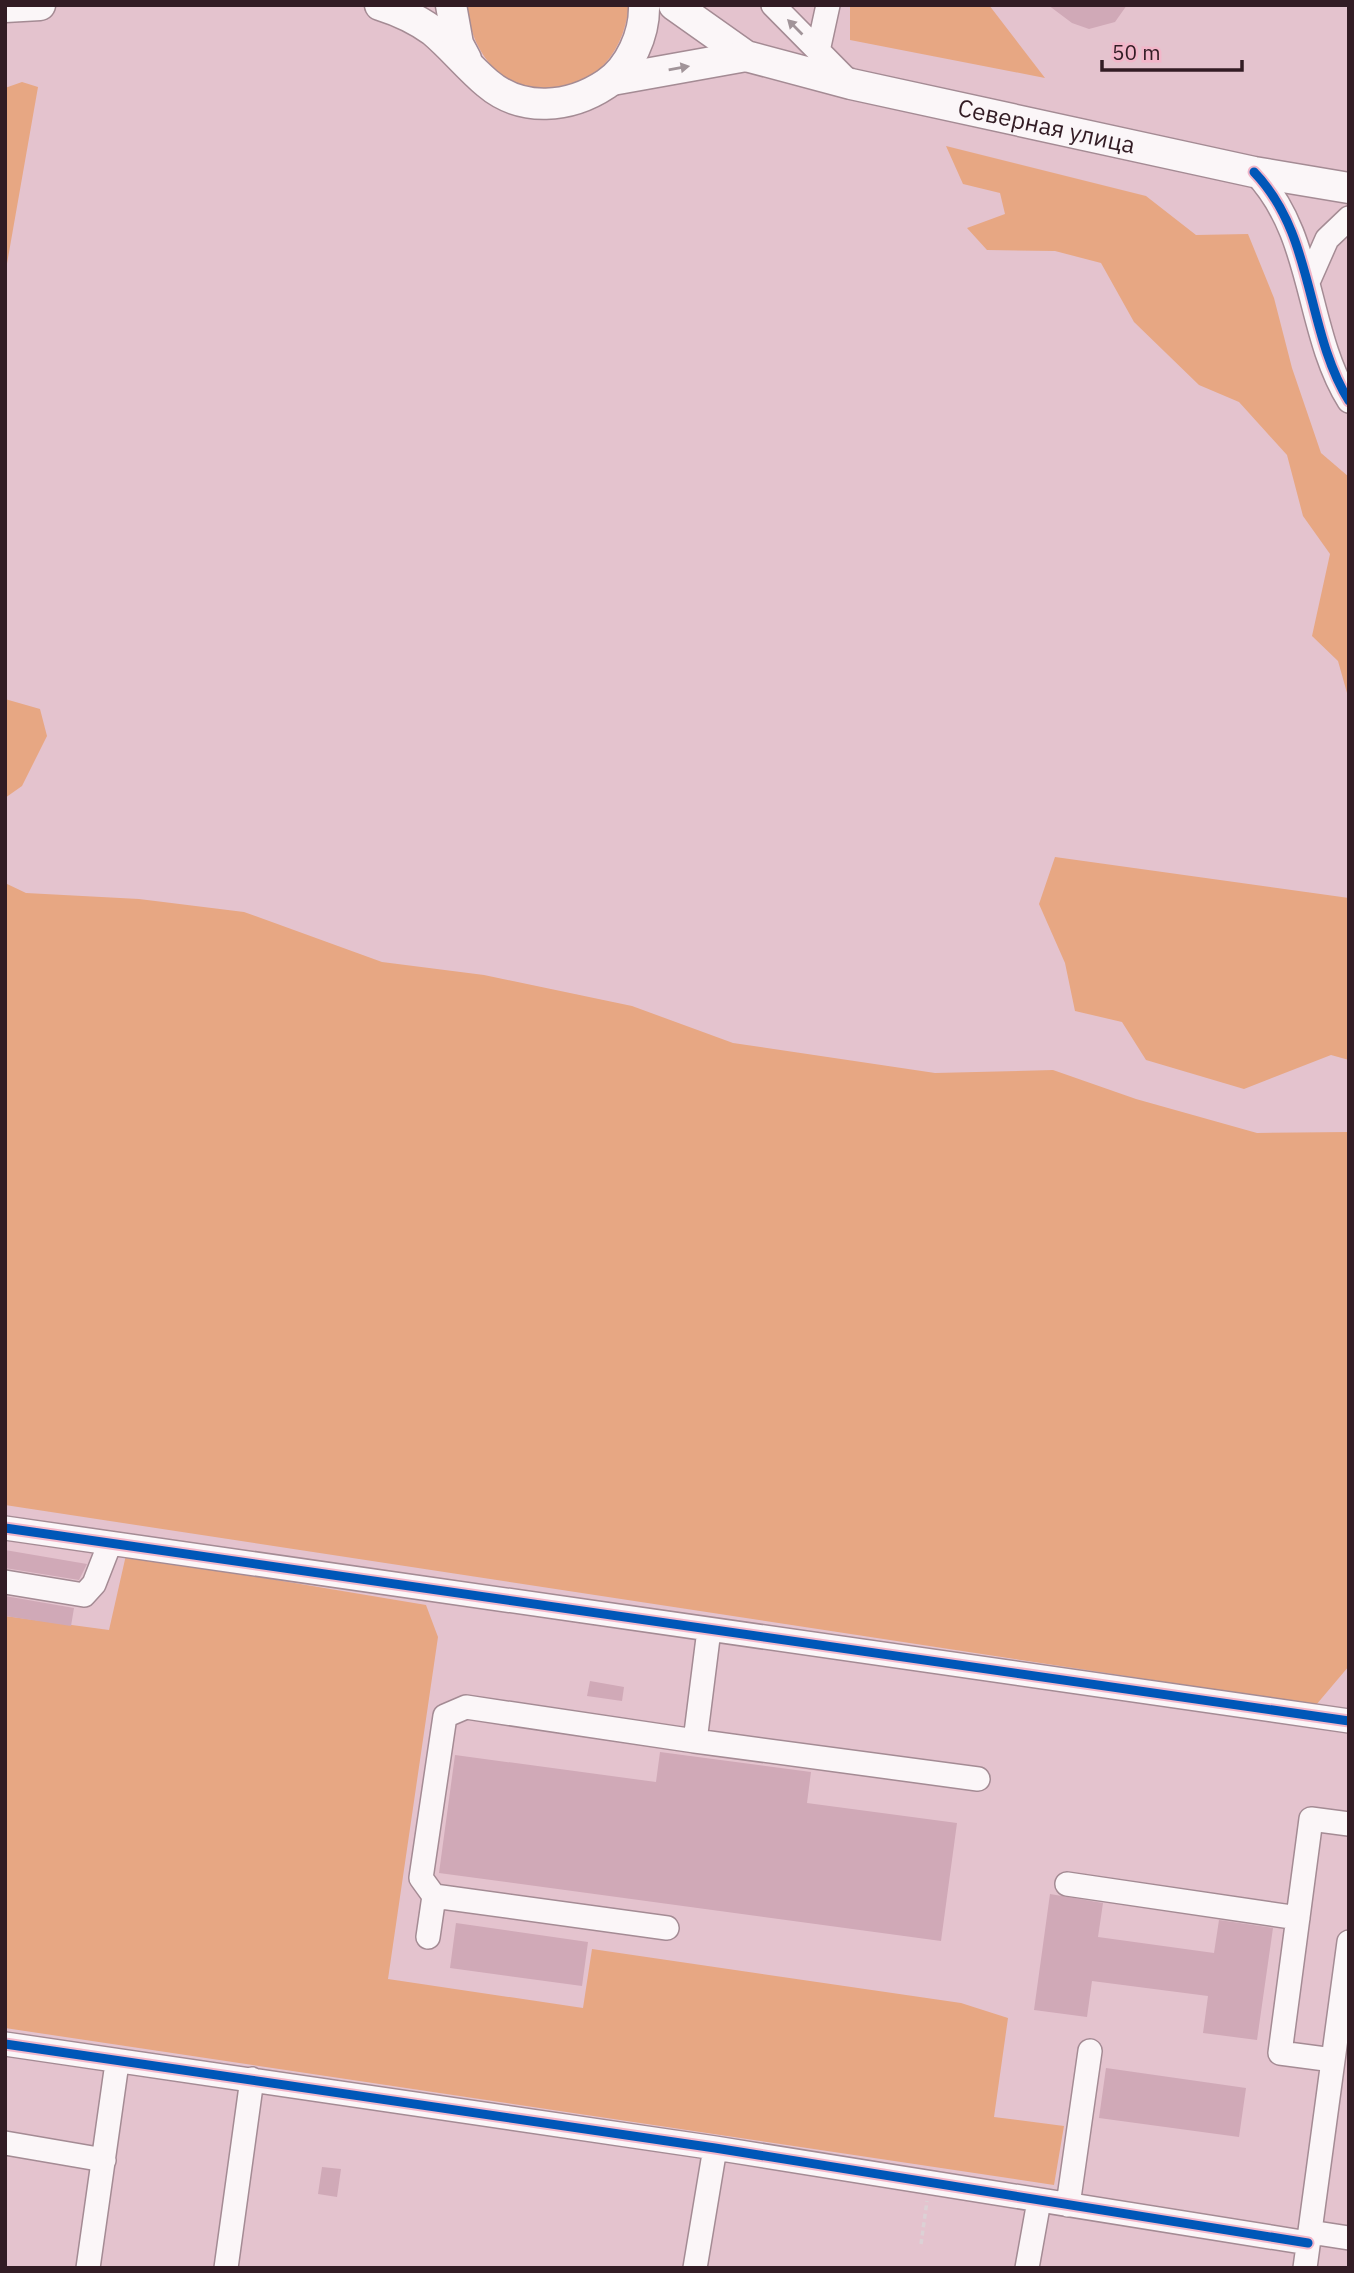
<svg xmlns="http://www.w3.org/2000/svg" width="1354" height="2273" viewBox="0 0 1354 2273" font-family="'IBM Plex Sans',sans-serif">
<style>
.green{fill:#e7a783}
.building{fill:#d0a9b7}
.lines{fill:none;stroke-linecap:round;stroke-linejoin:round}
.minor-casing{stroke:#a48b94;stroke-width:26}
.major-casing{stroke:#a48b94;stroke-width:33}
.path{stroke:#dcd1d5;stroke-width:3.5;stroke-dasharray:5 3.5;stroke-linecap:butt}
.minor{stroke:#fbf6f8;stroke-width:23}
.major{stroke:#fbf6f8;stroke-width:30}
.cycleway-casing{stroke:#f2b6c9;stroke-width:13}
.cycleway{stroke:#0057b8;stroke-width:9}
.oneway{fill:#a19499}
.labels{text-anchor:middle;stroke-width:5;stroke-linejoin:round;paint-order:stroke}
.street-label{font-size:24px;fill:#321c24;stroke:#f2b6c9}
</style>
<rect width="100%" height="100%" fill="#e4c3ce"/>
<path class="green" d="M467 5H629C617 119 476 117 467 5Z
M850 5H989L1045 78 850 40Z
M22 82 38 87 5 275V88Z
M946 146 1146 196 1196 235 1248 234 1274 298 1292 368 1321 453 1349 477V700L1338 661 1312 636 1330 554 1303 516 1287 455 1239 402 1199 385 1134 322 1101 263 1055 251 987 250 967 228 1005 214 1000 193 963 184Z
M5 699 40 709 47 736 22 786 5 798Z
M1055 857 1349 898V1060L1331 1055 1244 1089 1146 1060 1122 1022 1075 1011 1065 963 1039 904Z
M5 883 26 893 139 899 244 912 382 962 484 975 632 1006 733 1043 935 1073 1053 1070 1136 1099 1257 1133 1349 1132V1666L1316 1705 5 1505Z
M126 1555 426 1605 438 1637 388 1979 583 2008 592 1949 961 2003 1008 2018 994 2117 1064 2126 1054 2185 5 2028V1616L109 1630Z"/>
<path class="building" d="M1048 5H1127L1115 22 1089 29 1072 23Z
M5 1550 87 1564 79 1580 5 1568Z
M5 1596 74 1608 71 1626 5 1616Z
M590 1681 624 1687 622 1701 587 1696Z
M660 1752 811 1772 807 1803 957 1823 941 1941 439 1873 455 1755 656 1782Z
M1050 1894 1103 1903 1098 1937 1214 1953 1219 1920 1273 1928 1257 2040 1203 2033 1208 1996 1092 1981 1087 2017 1034 2010Z
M456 1923 588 1942 582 1986 450 1968Z
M1106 2068 1246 2088 1239 2137 1099 2118Z
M322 2167 341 2169 337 2197 318 2194Z"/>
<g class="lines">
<defs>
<path id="minor" d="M773 5 851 84
M818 51 828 5
M1254 172C1315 235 1305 330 1349 401
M1308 282 1327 239 1349 218
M5 1528 1349 1721
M5 1582 84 1595 94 1584 110 1543
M709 1630 695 1741 978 1779
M1067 1884 1298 1918
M667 1928 434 1896 421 1878 445 1716 466 1707 695 1741
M428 1937 434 1896
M5 2044 715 2148 1308 2243
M1333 2060 1280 2053 1311 1819 1349 1824
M5 2143 104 2160
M1068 2205 1090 2051
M1310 2232 1349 2238
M88 2268 117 2063
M226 2268 252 2079
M695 2268 715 2148
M1027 2268 1039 2201
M1305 2268 1349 1942"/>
<g id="major">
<path d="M380 5C399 11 418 20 433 31 452 47 468 67 487 83 522 113 570 108 606 84 630 68 645 34 644 5"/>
<path d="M451 5 458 44 466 59"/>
<path id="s1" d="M674 5 746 56 851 84 1254 172 1349 188"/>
<path d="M5 7 40 5"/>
<path d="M612 80 746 56"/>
</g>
</defs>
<use href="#minor" class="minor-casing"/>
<use href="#major" class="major-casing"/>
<path class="path" d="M921 2244 927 2201"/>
<use href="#minor" class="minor"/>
<use href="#major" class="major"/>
<defs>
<path id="cycleway" d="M1254 172C1315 235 1305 330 1349 401
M5 1528 1349 1721
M5 2044 715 2148 1308 2243"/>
</defs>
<use href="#cycleway" class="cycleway-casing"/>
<use href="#cycleway" class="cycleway"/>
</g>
<defs><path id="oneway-solid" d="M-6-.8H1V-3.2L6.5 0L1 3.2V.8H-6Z" transform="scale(1.75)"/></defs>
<g class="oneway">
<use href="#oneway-solid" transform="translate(795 27) rotate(-135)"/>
<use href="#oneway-solid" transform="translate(679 68) rotate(-10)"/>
</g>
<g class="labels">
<g class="street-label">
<text dy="8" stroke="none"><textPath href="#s1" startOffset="397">Северная улица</textPath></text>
</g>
</g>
<rect width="1354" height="2273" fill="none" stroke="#321c24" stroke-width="14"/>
<path d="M1102 60v10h140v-10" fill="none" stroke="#321c24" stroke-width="3.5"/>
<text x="1112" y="60" font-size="21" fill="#321c24" stroke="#f2b6c9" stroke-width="5" paint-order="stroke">50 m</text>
</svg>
